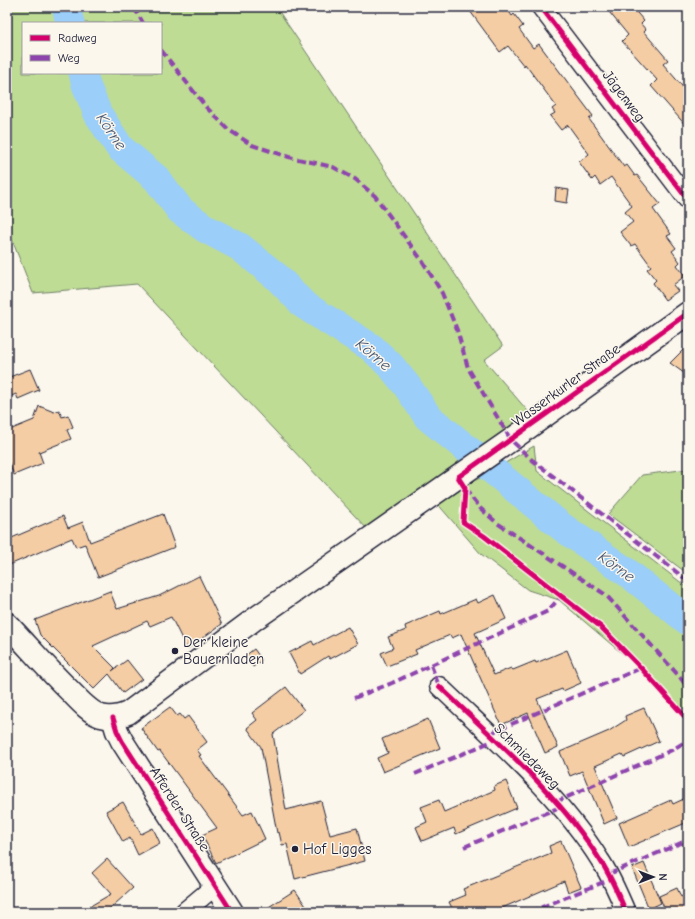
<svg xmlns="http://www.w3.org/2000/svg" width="695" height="919" viewBox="0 0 695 919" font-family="'Comic Neue',sans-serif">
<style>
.green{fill:#bedc94;stroke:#707f68;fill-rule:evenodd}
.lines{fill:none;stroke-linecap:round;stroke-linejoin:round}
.river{stroke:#9bcef8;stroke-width:29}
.building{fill:#f4cda4;stroke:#22223b}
.minor-casing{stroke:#22223b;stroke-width:21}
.tertiary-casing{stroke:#22223b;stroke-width:25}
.secondary-casing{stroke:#22223b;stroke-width:25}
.minor{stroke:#fbf7ec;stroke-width:18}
.tertiary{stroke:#fbf7ec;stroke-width:22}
.secondary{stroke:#fbf7ec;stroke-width:22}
.quiet{stroke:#8e44ad;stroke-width:4;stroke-dasharray:8 4;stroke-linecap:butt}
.cycleway-casing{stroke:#fbf7ec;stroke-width:8}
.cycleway{stroke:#d6006c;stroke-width:5}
.poi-dot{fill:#22223b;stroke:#fbf7ec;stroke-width:1.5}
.labels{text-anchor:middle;stroke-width:3;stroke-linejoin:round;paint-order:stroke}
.street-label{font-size:15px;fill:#22223b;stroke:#fbf7ec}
.poi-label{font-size:15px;fill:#22223b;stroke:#fbf7ec;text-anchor:start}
.water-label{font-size:16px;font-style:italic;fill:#465674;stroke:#fbf7ec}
</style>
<rect width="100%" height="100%" fill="#fbf7ec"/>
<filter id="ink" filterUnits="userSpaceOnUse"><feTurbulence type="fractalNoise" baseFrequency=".025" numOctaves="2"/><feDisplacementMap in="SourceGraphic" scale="8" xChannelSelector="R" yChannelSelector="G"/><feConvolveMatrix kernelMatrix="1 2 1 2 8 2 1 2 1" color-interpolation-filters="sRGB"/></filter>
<g filter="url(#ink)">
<path class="green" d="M7 7H276L503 346 484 360 532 416 369 531 137 284 33 293 7 227ZM23 23H161V73H23Z
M534 446 537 471 688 588V724L638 667 559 600 528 590 481 554 435 501 457 489 480 478Z
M688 469V574L608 514 642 475Z"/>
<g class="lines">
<path class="river" d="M66 7 70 23
M83 73 86 85 98 114 120 148 157 179 180 210 206 229 240 247 277 277 304 305 372 348 391 366 407 386 428 417 562 527 628 573 688 621"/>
</g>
<path class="building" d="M467 7H506L512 16 514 14 523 26 519 29 533 48 539 44 593 116 589 119 624 167 627 165 635 176 637 175 660 204 653 209 671 234 667 236 676 248 672 251 680 262 677 265 685 276 673 285 678 291 665 300 653 283 656 280 647 269 651 266 635 244 631 246 620 232 633 222 625 212 632 206 611 177 600 185 595 177 592 180 579 162 589 154 568 125 561 130 550 116 555 113 552 109 556 106 525 64 524 66 508 46 500 52Z
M605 7H632L644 21 641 24 646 30 644 32 668 60 663 64 688 93V128L651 86 657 80 622 41 628 35Z
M556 188 569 190 567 203 555 201Z
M688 345V376L670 363Z
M30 369 39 390 18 399 16 394 7 398V378Z
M39 406 54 412 59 410 62 417 68 415 73 427 67 430 71 439 39 452 43 463 14 475 7 458V431L34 420Z
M163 514 175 547 98 577 85 544 76 547 72 538 7 566V540L63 516 68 528 83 522 90 542Z
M199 576 222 624 187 649 171 617 150 626 147 621 93 646 115 668 112 671 127 660 142 679 123 693 109 674 94 689 40 635 35 620 110 591 117 609 159 596Z
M495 595 506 619 475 633 494 675 511 668 513 670 535 661 536 663 567 650 581 683 563 691 562 689 537 699 558 747 545 753 528 713 501 725 461 634 452 638 450 635 415 650 417 654 387 666 381 653 393 648 388 637 406 630 405 626 440 611 441 614 476 599 478 603Z
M348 627 358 644 330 659 328 656 300 674 289 653 312 641 314 645Z
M254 649 262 660 253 667 245 656Z
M286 687 304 710 273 734 286 810 321 801 330 835 357 828 365 861 295 879 287 844 282 845 279 832 277 833 261 747 247 728 257 720 252 713Z
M170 707 177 716 180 714 184 719 188 716 207 742 197 750 201 755 199 756 243 815 252 811 265 839 216 863 202 835 217 828 160 751 158 752 141 728Z
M644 708 659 741 624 757 622 754 595 766 617 818 604 824 582 771 570 776 560 752 609 731 626 720 625 716Z
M428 719 440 748 383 772 377 758 388 753 382 739Z
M506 781 517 808 456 834 454 828 422 841 416 827 427 822 421 807 439 800 444 812 495 790 494 786Z
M688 797V822L629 847 619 823 671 800 673 804Z
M123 802 141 834 153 828 160 843 138 855 130 838 123 842 106 811Z
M561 841 581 887 568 892 564 881 493 912H487L485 907 474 912H454L449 902 466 895 463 889 551 853 549 846Z
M107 859 133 888 106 912H80L111 894 92 873Z
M644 863 661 903 649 909 632 868Z
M677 888 681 897 688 893V912H666L659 896Z
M295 890 310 912H261Z"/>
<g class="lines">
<defs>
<path id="minor" d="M541 7 688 200
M439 686C495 740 558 793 600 860 611 876 618 894 626 912
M184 912 215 886"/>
<path id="tertiary" d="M113 718 117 731 122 741 232 912"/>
<path id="secondary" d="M7 624C28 646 48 670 70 691 79 700 89 712 101 716 111 719 119 717 128 713L256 618 511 440 688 313"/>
</defs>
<use href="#minor" class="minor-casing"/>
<use href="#tertiary" class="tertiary-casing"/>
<use href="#secondary" class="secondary-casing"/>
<use href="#minor" class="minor"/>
<use href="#tertiary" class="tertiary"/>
<use href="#secondary" class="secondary"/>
<path class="quiet" d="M134 7 143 23
M161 50 206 107 229 130 252 145 289 157 333 167 355 179 375 196 423 262 442 293 457 330 468 368 511 440 531 459 688 581
M465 489 480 508 497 523 606 595 679 676 688 688
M431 665 548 611 561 596
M354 698 392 683 431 665 439 686
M489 734 541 711 641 668
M415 774 495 740
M556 802 672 750 688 740
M464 847 560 807
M609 874 688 840
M530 912 611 879"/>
<defs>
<path id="cycleway" d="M541 7 688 200
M688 313 458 477 465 488 463 522 484 536 601 627 641 668 688 720
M439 686C495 740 558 793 600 860 611 876 618 894 626 912
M113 718 117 731 122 741 232 912"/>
</defs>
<use href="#cycleway" class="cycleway-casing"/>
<use href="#cycleway" class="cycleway"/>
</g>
</g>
<g class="poi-dot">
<circle cx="175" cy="651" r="4"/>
<circle cx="295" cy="849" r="4"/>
</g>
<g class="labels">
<g class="street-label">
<text transform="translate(624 96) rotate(53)" y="5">Jägerweg</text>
<text transform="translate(566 385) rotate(-36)" y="5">Wasserkurler Straße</text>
<text transform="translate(527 756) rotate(45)" y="5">Schmiedeweg</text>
<text transform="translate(180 809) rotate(57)" y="5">Afferder Straße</text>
</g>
<g class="poi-label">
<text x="183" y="647">Der kleine<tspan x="183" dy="17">Bauernladen</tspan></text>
<text x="303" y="854">Hof Ligges</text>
</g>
<g class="water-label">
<text transform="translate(112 131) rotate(56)" y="6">Körne</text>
<text transform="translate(374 354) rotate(40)" y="6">Körne</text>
<text transform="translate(617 566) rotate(36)" y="6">Körne</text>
</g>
</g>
<rect width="695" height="919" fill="none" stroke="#fbf7ec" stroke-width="24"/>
<rect x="12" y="12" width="671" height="895" fill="none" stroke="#22223b" stroke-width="1.5" filter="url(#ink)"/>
<rect x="22" y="22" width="140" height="52" fill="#fbf7ec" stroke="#a4a2a5"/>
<rect x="30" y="35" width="20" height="6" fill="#d6006c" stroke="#a4a2a5"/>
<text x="58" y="42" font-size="12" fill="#22223b">Radweg</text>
<rect x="30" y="55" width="20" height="6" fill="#8e44ad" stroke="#a4a2a5"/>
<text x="58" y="62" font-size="12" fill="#22223b">Weg</text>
<g transform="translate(653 877) rotate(90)" stroke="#fbf7ec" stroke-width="3" paint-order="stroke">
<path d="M0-3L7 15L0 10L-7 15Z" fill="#22223b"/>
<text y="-6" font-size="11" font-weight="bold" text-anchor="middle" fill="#22223b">N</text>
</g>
</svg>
